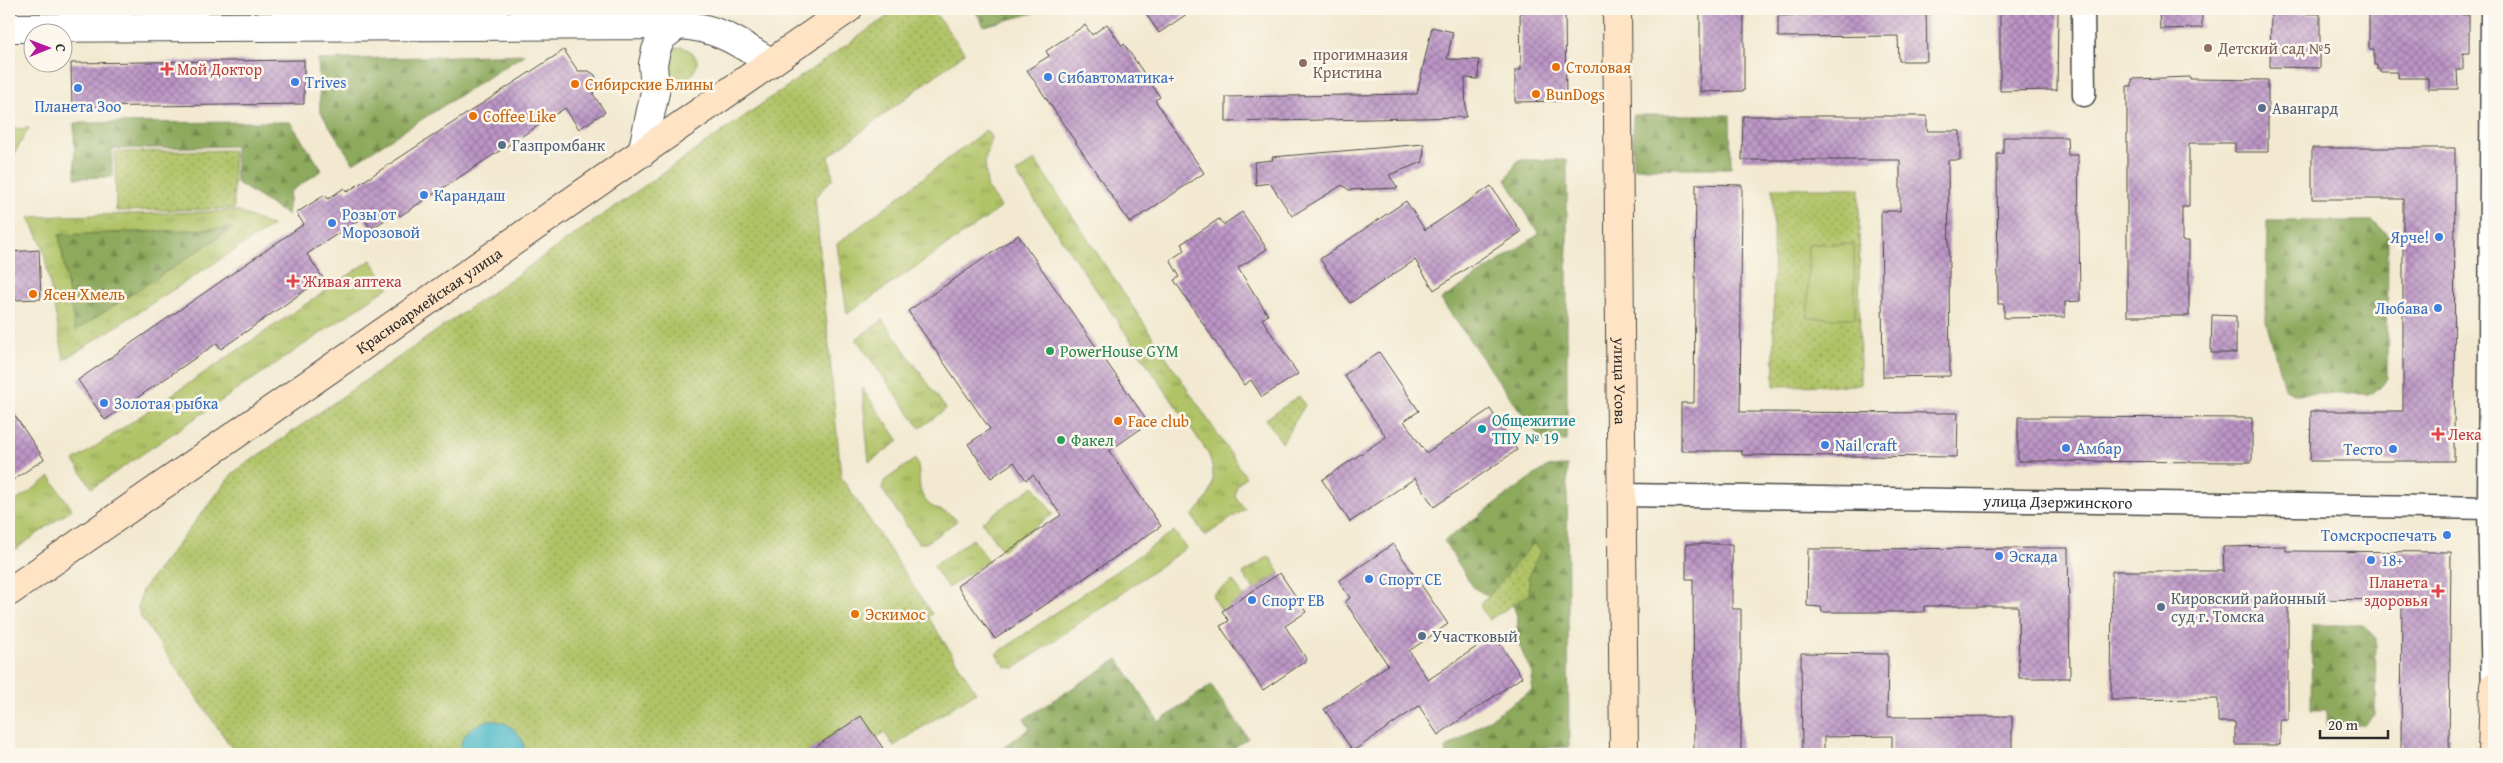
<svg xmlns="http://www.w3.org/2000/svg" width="2503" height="763" viewBox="0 0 2503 763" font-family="'Gentium Book Plus',serif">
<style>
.grass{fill:url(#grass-tufts);stroke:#6e7748}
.forest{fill:url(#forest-firs);stroke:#5c6a43}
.park{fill:url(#park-dots);stroke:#6e7748}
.pitch{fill:#b0c366;stroke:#6e7748}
.water{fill:#4dbac7;stroke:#3c7279}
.building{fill:url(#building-cross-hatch)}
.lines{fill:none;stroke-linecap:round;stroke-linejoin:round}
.minor-casing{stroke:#494844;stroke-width:25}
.tertiary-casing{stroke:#494844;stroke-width:30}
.secondary-casing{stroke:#494844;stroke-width:30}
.minor{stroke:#fff;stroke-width:22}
.tertiary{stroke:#fff;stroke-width:28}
.secondary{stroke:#fee4c5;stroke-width:28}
.education-dot{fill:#8d6e63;stroke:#fbf7ec;stroke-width:2}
.food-dot{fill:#e8710a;stroke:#fbf7ec;stroke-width:2}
.health-dot{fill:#e0444e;stroke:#fbf7ec;stroke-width:2}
.shop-dot{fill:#3f7fe0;stroke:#fbf7ec;stroke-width:2}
.service-dot{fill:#5c6f8a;stroke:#fbf7ec;stroke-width:2}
.leisure-dot{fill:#2e9e5b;stroke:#fbf7ec;stroke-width:2}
.culture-dot{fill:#0f9aa8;stroke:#fbf7ec;stroke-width:2}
.labels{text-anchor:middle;stroke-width:5;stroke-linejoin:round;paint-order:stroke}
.education-label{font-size:16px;fill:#785e54;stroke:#fbf7ec;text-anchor:start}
.food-label{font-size:16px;fill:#c56008;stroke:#fbf7ec;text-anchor:start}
.health-label{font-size:16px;fill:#be3a42;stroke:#fbf7ec;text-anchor:start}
.shop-label{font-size:16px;fill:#366cbe;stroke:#fbf7ec;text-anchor:start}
.service-label{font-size:16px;fill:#4e5e75;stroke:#fbf7ec;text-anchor:start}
.street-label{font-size:16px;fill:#2b2b2b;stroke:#fbf7ec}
.leisure-label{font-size:16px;fill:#27864d;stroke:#fbf7ec;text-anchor:start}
.culture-label{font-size:16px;fill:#0d838f;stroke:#fbf7ec;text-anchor:start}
</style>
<defs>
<pattern id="grass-tufts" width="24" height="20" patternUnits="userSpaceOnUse" patternTransform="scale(1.25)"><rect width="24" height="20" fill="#b0c366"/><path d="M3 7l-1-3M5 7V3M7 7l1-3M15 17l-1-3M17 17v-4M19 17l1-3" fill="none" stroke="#8f9f54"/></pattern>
<pattern id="forest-firs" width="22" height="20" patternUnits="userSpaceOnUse" patternTransform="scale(1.25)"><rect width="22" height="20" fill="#8ca95b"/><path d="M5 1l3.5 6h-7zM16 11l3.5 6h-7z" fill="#738a4b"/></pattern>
<pattern id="park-dots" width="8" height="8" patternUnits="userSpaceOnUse" patternTransform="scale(1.25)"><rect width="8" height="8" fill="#b0c366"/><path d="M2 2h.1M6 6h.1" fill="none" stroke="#8f9f54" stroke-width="1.8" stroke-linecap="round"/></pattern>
<pattern id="building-cross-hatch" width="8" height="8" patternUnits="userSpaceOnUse" patternTransform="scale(1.25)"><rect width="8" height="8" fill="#bc95c6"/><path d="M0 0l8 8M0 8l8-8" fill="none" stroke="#997aa1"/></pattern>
</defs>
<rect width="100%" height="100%" fill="#fbf7ec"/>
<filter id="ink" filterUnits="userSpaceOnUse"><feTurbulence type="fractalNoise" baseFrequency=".02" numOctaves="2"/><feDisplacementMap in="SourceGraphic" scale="10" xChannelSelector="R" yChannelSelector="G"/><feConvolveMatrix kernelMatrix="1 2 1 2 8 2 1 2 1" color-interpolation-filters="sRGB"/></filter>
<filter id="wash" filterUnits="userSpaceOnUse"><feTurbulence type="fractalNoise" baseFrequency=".0096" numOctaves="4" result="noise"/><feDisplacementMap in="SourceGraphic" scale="20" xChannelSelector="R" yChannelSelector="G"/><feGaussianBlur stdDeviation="1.12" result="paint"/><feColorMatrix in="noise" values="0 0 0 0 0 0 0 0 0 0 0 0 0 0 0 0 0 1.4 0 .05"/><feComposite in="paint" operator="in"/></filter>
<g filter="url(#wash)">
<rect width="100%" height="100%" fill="#f2e9d0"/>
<path class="grass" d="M682 47C719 62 678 87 663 97L668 50Z
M29 128 9 163V129Z
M986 130 991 137 985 161 987 188 1001 208 847 314 837 244Z
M1035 160 1246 477 1237 485 1235 496 1245 509 1205 536 1192 516C1212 497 1219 480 1208 453L1016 173Z
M237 211 272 226 64 360 43 247 29 217Z
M371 260 389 287 92 488 74 461Z
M883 320 946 409 920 428 856 339Z
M862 388 899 441 869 462Z
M915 459C923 471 915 487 925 500 933 512 949 509 957 521L926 543H918L882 489 884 481Z
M50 477 72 509 9 554V506Z
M1034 486 1053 514 1002 550 982 522Z
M1174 531 1186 548 1015 668 1006 667 996 654Z
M973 539 988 561 948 588 933 566Z
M1269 556 1280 573 1254 590 1243 574Z
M1233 581 1244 597 1222 611 1212 595Z"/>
<path class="forest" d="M974 9H1049L984 26Z
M525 54 353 163 320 111 318 60Z
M1633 115H1730L1731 168H1633Z
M290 122 322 170 290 192 287 215 236 182 235 146 112 149V177L75 178 74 123Z
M1518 160H1567V441L1541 440 1441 300 1539 234 1506 180Z
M2267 221H2372L2384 231 2388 238 2387 378C2382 387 2377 391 2368 394H2295L2284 388 2266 321Z
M233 228 75 331 59 235Z
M1567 466 1569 747 1491 749 1462 754H1446L1445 749 1532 690V674L1516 638 1518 619 1513 605 1494 599 1474 588 1444 541 1546 467Z
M2312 625H2363L2376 637 2375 715 2364 725H2327V710H2311Z
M1118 659 1159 722 1211 685 1248 738 1225 754H995L1030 728 1024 719Z"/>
<path class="park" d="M898 9H932L965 53 829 156 833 178 815 197 841 477 932 614 928 617 976 692 894 746 884 732 876 738 861 716 805 754H236L141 617 138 608 142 590 233 473Z
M233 150 234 209 116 211 115 152Z
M1773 188H1859L1860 385 1774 386Z
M1299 396 1305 405 1282 443 1266 419Z
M1533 544 1541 550 1529 574V594L1489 620 1480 606Z"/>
<path class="pitch" d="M1808 244H1854L1855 318H1808Z"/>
<path class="water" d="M489 720C509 721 524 733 525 754H460C459 735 472 725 489 720Z"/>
<g id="blocks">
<path class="building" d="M1143 9H1194L1159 33Z
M1520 9H1565L1566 101 1515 102V70H1521Z
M1700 9H1744V91L1700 92Z
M1807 9H1926L1927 61H1899L1898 36 1778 37V16L1807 15Z
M2000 9H2058L2057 90 2000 91Z
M2159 9H2202V28L2160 29Z
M2369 9H2462V15H2469V53H2463V70H2457L2458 89H2428V78H2398L2397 72H2380V69H2377V65H2374V49H2369Z
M2271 13 2320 14V68L2270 67Z
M1107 24 1122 46 1124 44 1160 97 1155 100 1204 173 1130 223 1027 70 1049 56 1046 51 1085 25 1092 35Z
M1432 27 1453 32 1447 59 1479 60 1478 79 1465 78 1466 117 1226 122V97L1417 94Z
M564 50 578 71H589L595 75 597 82 593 94 605 112 579 129 565 108 400 216 397 212 371 229 363 217 307 254 323 278 221 349 217 343 105 420 78 380 304 224 296 213 325 195 328 199 344 188 347 192Z
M304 60V104L72 107 71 63Z
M2190 77V79L2268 80V152H2235V143H2189V207H2182V241H2189V316H2127V86H2132V79Z
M1743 116H1927V131H1960V160H1948L1950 376 1883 377 1881 211H1900V160H1742Z
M2003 137H2067L2068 155H2078L2080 301 2065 302V317L2004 318V304H1998L1997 154H2003Z
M1424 144 1423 162 1389 175 1398 188 1349 190 1342 185 1292 216 1270 183 1256 185 1254 162 1273 160 1272 157Z
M2312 148H2455L2454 461H2310L2311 411H2403V199H2312Z
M1696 184 1742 185 1740 412 1958 413 1957 457 1742 455V451H1681V403H1694Z
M1491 186 1521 232 1434 290 1415 260 1350 303 1320 259 1406 201 1425 230Z
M1242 212 1267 249 1238 268 1268 315 1262 319 1298 374 1262 397 1251 380 1244 385 1174 280 1180 277 1170 260 1185 250 1181 244 1219 219 1223 225Z
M1018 235 1149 423 1109 451 1161 526 995 639 957 586 1061 515 1033 475 1026 480 1014 462 991 478 968 444 990 429 908 311Z
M39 250 41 299 12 300 10 252Z
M2212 315 2236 316V353H2211Z
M1379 352 1419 411 1404 421 1426 453 1490 409 1517 450 1434 507 1415 478 1350 522 1322 480 1386 437 1344 375Z
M9 407 44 459 9 483Z
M2018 417 2252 418V462L2018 461Z
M1393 544 1448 624 1409 651 1428 680 1494 635 1522 677 1438 735 1419 706 1353 751 1324 709 1388 665 1345 602 1350 598 1339 581Z
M1686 544H1732V609H1741V754H1694L1693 579H1686Z
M2286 546V551L2451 552 2449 754H2401L2402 600 2288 599V720H2280V745H2235V722H2218V699L2111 700 2112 571H2224L2223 547Z
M2068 548 2070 678H2019L2018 606H1924V612H1822L1821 607 1807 606 1808 549Z
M1280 573 1306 612 1285 626 1307 660 1263 690 1220 626 1229 621 1222 611Z
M1801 653 1888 654 1887 717 2012 716V754H1892V736L1824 737V754H1802Z
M861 716 887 754H805Z"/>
</g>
</g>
<g filter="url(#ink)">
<use href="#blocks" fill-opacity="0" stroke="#494844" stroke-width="1"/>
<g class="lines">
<defs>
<g id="minor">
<path d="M2083 9 2084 95"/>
<path d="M2492 9 2489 508 2493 692"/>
<path id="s1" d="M1622 495 2494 508"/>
</g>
<path id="tertiary" d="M9 28 678 25C717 27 738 42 770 62
M642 153 655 92 653 64 656 50 662 37 678 25"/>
<g id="secondary">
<path id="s2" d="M1617 9 1624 754"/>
<path id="s3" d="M9 592 848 9"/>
<path d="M2492 754 2494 686"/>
</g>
</defs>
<use href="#minor" class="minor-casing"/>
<use href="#tertiary" class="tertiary-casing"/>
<use href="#secondary" class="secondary-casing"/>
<use href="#minor" class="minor"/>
<use href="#tertiary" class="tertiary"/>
<use href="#secondary" class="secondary"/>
</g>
</g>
<g class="education-dot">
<circle cx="2208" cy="48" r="5"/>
<circle cx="1303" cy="63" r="5"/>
</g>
<g class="food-dot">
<circle cx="1556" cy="67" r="5"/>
<circle cx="575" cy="84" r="5"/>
<circle cx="1536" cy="94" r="5"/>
<circle cx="473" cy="116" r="5"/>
<circle cx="33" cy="294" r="5"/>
<circle cx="1118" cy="421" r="5"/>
<circle cx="855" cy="614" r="5"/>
</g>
<g class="health-dot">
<path d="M164.5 61.5h5v5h5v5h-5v5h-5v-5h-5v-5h5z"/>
<path d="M290.5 273.5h5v5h5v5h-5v5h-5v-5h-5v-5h5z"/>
<path d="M2435.5 426.5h5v5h5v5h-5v5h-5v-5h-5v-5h5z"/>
<path d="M2435.5 583.5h5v5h5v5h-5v5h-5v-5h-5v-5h5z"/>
</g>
<g class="shop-dot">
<circle cx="1048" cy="77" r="5"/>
<circle cx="295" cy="82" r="5"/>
<circle cx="78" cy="88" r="5"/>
<circle cx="424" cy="195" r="5"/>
<circle cx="332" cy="223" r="5"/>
<circle cx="2439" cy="237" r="5"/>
<circle cx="2438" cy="308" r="5"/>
<circle cx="104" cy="403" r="5"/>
<circle cx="1825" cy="445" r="5"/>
<circle cx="2066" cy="448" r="5"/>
<circle cx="2393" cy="449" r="5"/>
<circle cx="2447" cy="535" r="5"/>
<circle cx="1999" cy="556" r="5"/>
<circle cx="2371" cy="560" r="5"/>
<circle cx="1369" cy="579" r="5"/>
<circle cx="1252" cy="600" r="5"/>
</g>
<g class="service-dot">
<circle cx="2262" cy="108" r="5"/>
<circle cx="502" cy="145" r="5"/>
<circle cx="2161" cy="607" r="5"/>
<circle cx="1422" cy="636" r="5"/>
</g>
<g class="leisure-dot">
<circle cx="1050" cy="351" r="5"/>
<circle cx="1061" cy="440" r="5"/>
</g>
<circle class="culture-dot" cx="1482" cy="429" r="5"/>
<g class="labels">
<g class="education-label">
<text x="2218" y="54">Детский сад №5</text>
<text x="1313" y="60">прогимназия<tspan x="1313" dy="18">Кристина</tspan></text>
</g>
<g class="food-label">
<text x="1566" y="73">Столовая</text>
<text x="585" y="90">Сибирские Блины</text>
<text x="1546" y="100">BunDogs</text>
<text x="483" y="122">Coffee Like</text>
<text x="43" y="300">Ясен Хмель</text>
<text x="1128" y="427">Face club</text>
<text x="865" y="620">Эскимос</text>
</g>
<g class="health-label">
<text x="177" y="75">Мой Доктор</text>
<text x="303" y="287">Живая аптека</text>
<text x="2448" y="440">Лека</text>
<text x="2428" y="588" text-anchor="end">Планета<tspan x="2428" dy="18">здоровья</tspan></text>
</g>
<g class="shop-label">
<text x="1058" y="83">Сибавтоматика+</text>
<text x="305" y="88">Trives</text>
<text x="78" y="112" text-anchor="middle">Планета Зоо</text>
<text x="434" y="201">Карандаш</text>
<text x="342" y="220">Розы от<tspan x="342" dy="18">Морозовой</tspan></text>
<text x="2429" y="243" text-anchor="end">Ярче!</text>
<text x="2428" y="314" text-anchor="end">Любава</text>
<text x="114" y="409">Золотая рыбка</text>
<text x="1835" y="451">Nail craft</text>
<text x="2076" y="454">Амбар</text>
<text x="2383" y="455" text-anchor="end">Тесто</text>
<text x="2437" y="541" text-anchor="end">Томскроспечать</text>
<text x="2009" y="562">Эскада</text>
<text x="2381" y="566">18+</text>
<text x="1379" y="585">Спорт СЕ</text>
<text x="1262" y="606">Спорт ЕВ</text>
</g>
<g class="service-label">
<text x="2272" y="114">Авангард</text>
<text x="512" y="151">Газпромбанк</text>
<text x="2171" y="604">Кировский районный<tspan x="2171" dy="18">суд г. Томска</tspan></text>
<text x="1432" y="642">Участковый</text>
</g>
<g class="street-label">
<text dy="6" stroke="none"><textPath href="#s3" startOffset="511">Красноармейская улица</textPath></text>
<text dy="6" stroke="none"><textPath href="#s2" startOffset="372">улица Усова</textPath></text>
<text dy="6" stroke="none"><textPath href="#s1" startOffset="436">улица Дзержинского</textPath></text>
</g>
<g class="leisure-label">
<text x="1060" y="357">PowerHouse GYM</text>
<text x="1071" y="446">Факел</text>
</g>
<g class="culture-label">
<text x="1492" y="426">Общежитие<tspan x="1492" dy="18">ТПУ № 19</tspan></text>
</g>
</g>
<rect width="2503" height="763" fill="none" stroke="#fbf7ec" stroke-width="30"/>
<g transform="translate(48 48) rotate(89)"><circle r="24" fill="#fbf7ec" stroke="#a8a59f"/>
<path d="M0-4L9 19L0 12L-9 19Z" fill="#b5179e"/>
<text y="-8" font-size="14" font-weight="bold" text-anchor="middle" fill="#2b2b2b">С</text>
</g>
<path d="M2320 730v8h68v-8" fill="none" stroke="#2b2b2b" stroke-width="2.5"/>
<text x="2328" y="730" font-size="15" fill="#2b2b2b" stroke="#fbf7ec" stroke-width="4" paint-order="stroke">20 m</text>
</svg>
